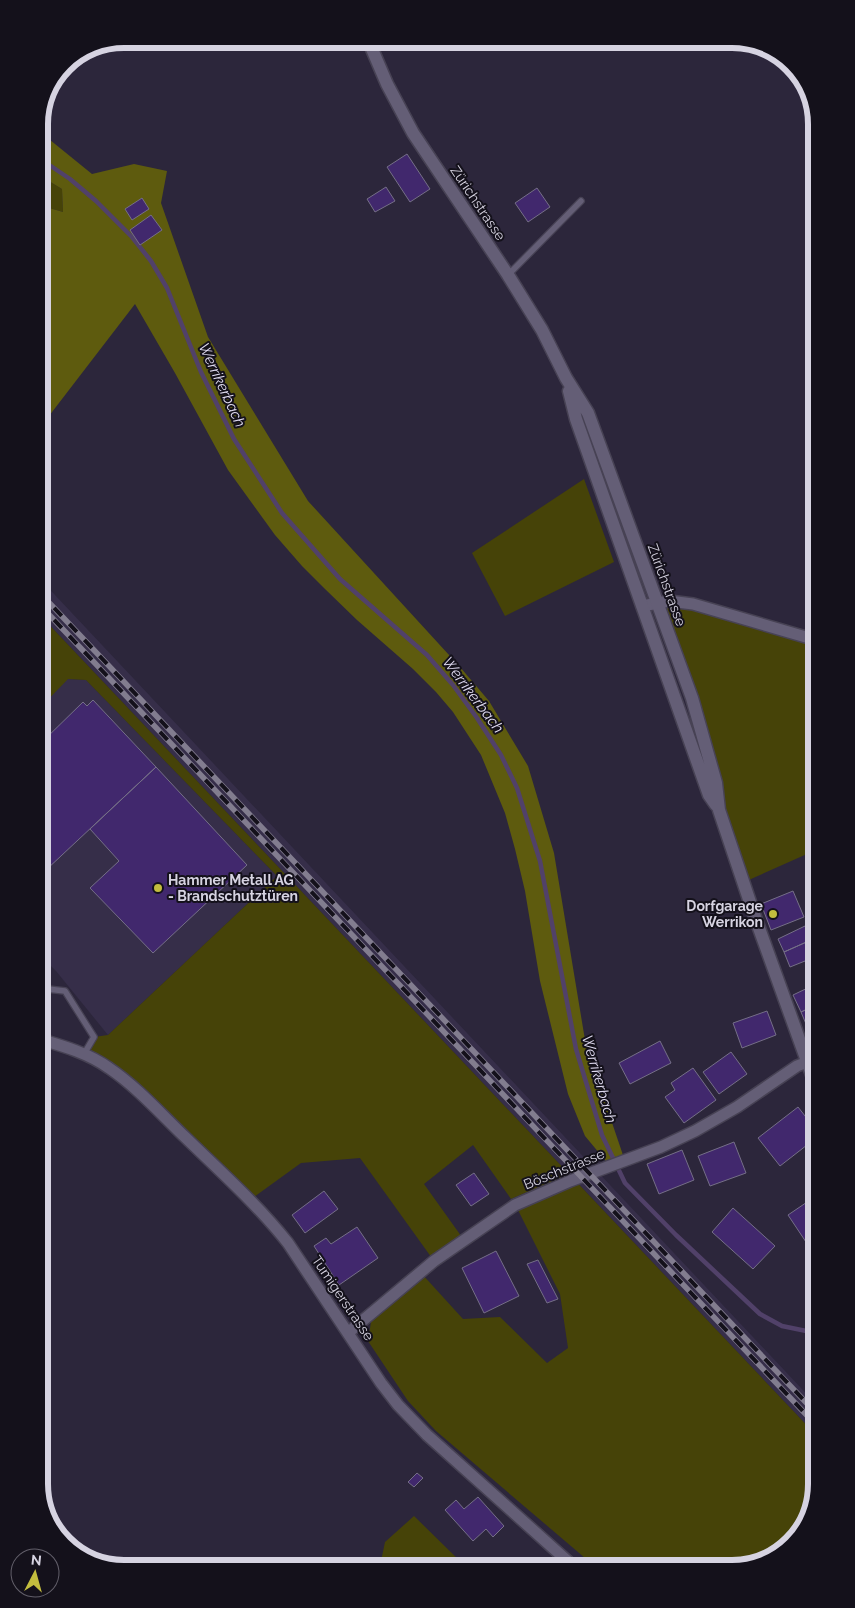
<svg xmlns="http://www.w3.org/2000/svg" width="855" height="1608" viewBox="0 0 855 1608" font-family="Raleway,sans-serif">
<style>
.built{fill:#362e49}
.green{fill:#464308}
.forest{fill:#5e5b0e}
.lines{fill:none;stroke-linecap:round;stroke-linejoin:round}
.stream{stroke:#514169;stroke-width:4.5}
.building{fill:#41286d;stroke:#756f87}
.service-casing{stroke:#474254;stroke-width:8}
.minor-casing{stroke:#474254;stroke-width:14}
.secondary-casing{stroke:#474254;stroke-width:15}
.service{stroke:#645e76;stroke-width:5.5}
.minor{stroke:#645e76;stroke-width:11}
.secondary{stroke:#645e76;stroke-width:12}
.rail-casing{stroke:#827d8f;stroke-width:5.5}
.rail{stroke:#14111b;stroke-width:4;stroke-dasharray:11;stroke-linecap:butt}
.poi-dot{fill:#c3bd3e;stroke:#14111b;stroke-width:2}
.labels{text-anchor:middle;stroke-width:4;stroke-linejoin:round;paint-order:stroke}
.street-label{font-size:14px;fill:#d6d3e1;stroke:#14111b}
.poi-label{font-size:14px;font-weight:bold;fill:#d6d3e1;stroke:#14111b;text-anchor:start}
.water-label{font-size:15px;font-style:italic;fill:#dfdaef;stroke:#14111b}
.rim{fill:none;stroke:#d6d3e1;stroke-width:6}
</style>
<rect width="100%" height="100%" fill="#2c263b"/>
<path class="built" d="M39 578 816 1404V1435L39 614Z
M68 679 86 680 277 876 108 1035 56 971 39 954V687Z"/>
<path class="green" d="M39 175 62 189 63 212 39 205Z
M584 479 614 562 505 616 472 553Z
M669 601 816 640V850L742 883 658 602Z
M39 614 816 1435V1485L802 1531 764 1563 592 1564 436 1431 408 1401 368 1341 371 1322 422 1274 463 1319 500 1317 547 1363 568 1348 560 1294 518 1210 573 1186 564 1176 511 1199 473 1145 424 1184 464 1240 434 1261 360 1158 301 1163 250 1200 133 1087 84 1054 94 1037 108 1035 277 876 86 680 68 679 39 709Z
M414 1516 465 1566H380L385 1542Z"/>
<path class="forest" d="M39 131 92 174 134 164 167 171 161 203 208 337 308 501 460 667 489 701 528 766 554 853 586 1046 625 1161 610 1166 585 1136 568 1094 540 981 525 891 515 849 505 813 481 755 453 712 436 692 413 669 357 620 325 589 302 566 275 535 228 470 175 373 135 304 39 429V205L63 212 62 189 39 175Z"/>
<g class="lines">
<path class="stream" d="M39 158 70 179 96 201 132 237 151 261 167 288 201 372 234 439 282 513 340 579 427 655 453 685 477 718 501 755 517 788 540 861 576 1049 602 1135 625 1183 676 1235 760 1314 782 1326 816 1333"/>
</g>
<path class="building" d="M407 154 430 189 410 202 387 167Z
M386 187 395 201 375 212 367 199Z
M537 188 550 207 528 222 515 203Z
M142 198 149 209 132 220 125 209Z
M151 215 162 230 140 245 130 230Z
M93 700 156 767 46 870 39 854V745L83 702 87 706Z
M156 767 247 865 153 953 90 888 119 861 90 829Z
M793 891 804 917 771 930 761 904Z
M805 926 811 940 784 952 778 939Z
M811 940 816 950V962L808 966 805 961 790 967 784 952Z
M816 984V1005L801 1012 793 995Z
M816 1005V1028L809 1031 801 1012Z
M767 1011 776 1035 742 1048 733 1023Z
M660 1041 671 1063 630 1084 619 1063Z
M731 1052 747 1074 719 1094 703 1072Z
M693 1068 716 1100 684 1123 665 1097 675 1090 671 1083Z
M798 1107 816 1130V1138L780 1166 758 1138Z
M734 1142 746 1173 710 1186 698 1156Z
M682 1150 694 1180 659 1194 647 1164Z
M474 1173 489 1194 471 1206 456 1185Z
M324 1191 338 1209 305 1233 292 1215Z
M816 1196V1248L812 1251 788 1215Z
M733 1208 775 1246 753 1269 712 1232Z
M357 1227 378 1258 339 1285 314 1246 326 1238 331 1244Z
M496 1251 519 1296 484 1313 462 1268Z
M538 1260 558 1299 547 1303 527 1264Z
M417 1473 423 1478 414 1487 408 1482Z
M478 1497 504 1526 493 1537 486 1529 473 1541 445 1510 456 1500 464 1509Z"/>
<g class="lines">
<defs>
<path id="service" d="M508 275 581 201
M39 988 65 991 94 1037 84 1054"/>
<path id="minor" d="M642 606 669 601 693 604 816 640
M39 1039C63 1046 88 1053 109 1068 137 1087 160 1113 185 1137 220 1171 257 1204 288 1243L381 1383 398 1405 427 1435 572 1565
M804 1052 816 1045
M349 1332 434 1261 515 1205 570 1181 661 1147 695 1131 737 1107 797 1066 807 1062"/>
<path id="secondary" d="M369 42 387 84 413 133 508 275 542 330 566 378 588 413 692 698 716 783 719 810 755 917 816 1086
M569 391 576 419 709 795 716 805"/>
</defs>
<use href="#service" class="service-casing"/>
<use href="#minor" class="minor-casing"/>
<use href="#secondary" class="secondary-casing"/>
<use href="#service" class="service"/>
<use href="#minor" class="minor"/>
<use href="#secondary" class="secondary"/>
<defs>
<path id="rail" d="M39 592 816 1413
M39 604 816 1425"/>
</defs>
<use href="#rail" class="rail-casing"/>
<use href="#rail" class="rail"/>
</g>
<g class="poi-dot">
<circle cx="158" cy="888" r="5"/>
<circle cx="773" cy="914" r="5"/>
</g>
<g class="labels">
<g class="street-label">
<text transform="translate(478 203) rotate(56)" y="5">Zürichstrasse</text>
<text transform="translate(667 585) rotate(70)" y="5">Zürichstrasse</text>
<text transform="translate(564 1169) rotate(-22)" y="5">Böschstrasse</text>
<text transform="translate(343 1298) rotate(56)" y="5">Tumigerstrasse</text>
</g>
<g class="poi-label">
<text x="168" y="885">Hammer Metall AG<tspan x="168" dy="16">- Brandschutztüren</tspan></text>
<text x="763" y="911" text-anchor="end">Dorfgarage<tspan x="763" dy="16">Werrikon</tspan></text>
</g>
<g class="water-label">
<text transform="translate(222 385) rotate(65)" y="5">Werrikerbach</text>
<text transform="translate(473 695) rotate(53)" y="5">Werrikerbach</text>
<text transform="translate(599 1079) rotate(74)" y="5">Werrikerbach</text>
</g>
</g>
<path d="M0 0H855V1608H0ZM124 48H732A76 76 0 0 1 808 124V1484A76 76 0 0 1 732 1560H124A76 76 0 0 1 48 1484V124A76 76 0 0 1 124 48Z" fill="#14111b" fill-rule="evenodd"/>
<path class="rim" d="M124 48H732A76 76 0 0 1 808 124V1484A76 76 0 0 1 732 1560H124A76 76 0 0 1 48 1484V124A76 76 0 0 1 124 48Z"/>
<g transform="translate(35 1573) rotate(6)"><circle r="24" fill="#14111b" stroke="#625f6a"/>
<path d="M0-4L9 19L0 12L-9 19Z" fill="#c3bd3e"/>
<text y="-8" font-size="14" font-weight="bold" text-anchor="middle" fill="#d6d3e1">N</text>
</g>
</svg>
